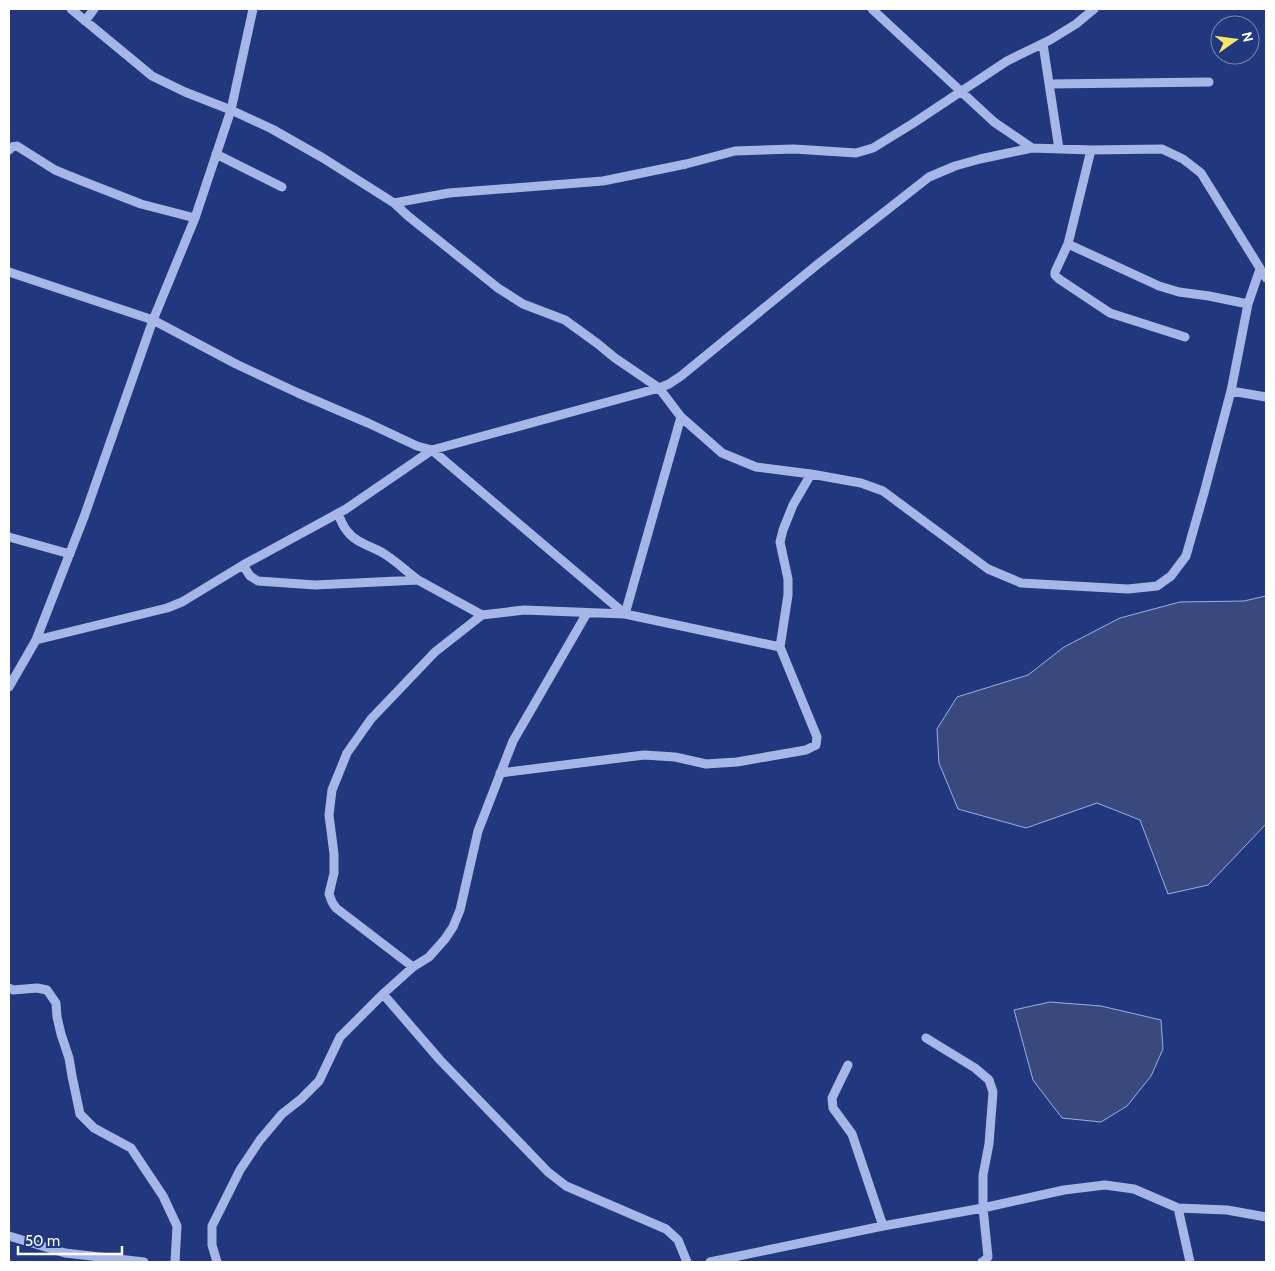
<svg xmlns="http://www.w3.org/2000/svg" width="1275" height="1271" viewBox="0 0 1275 1271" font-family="Cabin,sans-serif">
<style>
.water{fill:#39497e;stroke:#9aafe8}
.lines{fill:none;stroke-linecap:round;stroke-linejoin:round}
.minor{stroke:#a6b7e7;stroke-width:9}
</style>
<rect width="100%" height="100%" fill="#21387f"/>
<path class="water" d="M1266 596V824L1208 885 1168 894 1140 820 1097 803 1026 828 958 809 939 763 937 729 957 697 1028 675 1064 647 1120 618 1180 602 1244 601Z
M1050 1002 1101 1006 1161 1020 1163 1049 1151 1076 1127 1106 1101 1122 1062 1118 1033 1080 1014 1010Z"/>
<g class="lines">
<path class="minor" d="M71 9 152 76 185 92 231 110 272 129 323 158 394 203 408 216 498 288 523 304 565 320 598 344 615 358 659 388 681 417 722 453 756 467 811 474 861 483 883 491 988 569 1021 583 1128 589 1157 586 1171 576 1186 556 1204 493 1231 391 1248 304 1260 269
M872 9 994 122 1032 148
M85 21 94 9
M1043 44 1059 149
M1050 84 1209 82
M9 150 12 147 17 146 55 170 82 181 141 204 195 218
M1091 150 1068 244 1055 272V275L1059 279 1110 313 1185 337
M216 154 282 187
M394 203 449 193 603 181 686 164 735 151 794 149 856 153 873 148 912 124 1007 61 1050 40 1076 24 1094 9
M1068 244 1159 286 1179 292 1209 296 1248 304
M9 272 153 320 236 364 298 393 368 423 417 446 432 450 625 614 780 647
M1231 391 1266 397
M338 513C340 519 343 526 347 531 356 543 371 546 383 553 396 561 406 571 418 580
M9 537 70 554
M243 565 250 576 258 581 315 585 418 580 482 615
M36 640 167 608 182 602 243 565 346 509 432 450 659 388 669 384 681 376 818 264 929 177 955 166 980 159 1032 148 1091 150 1162 149 1183 159 1201 173 1266 278
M9 687 36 640 84 517 153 320 195 218 231 110 253 9
M500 773 644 755 675 757 706 764 737 762 806 750 816 745 817 737 780 647 788 595V579L780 542 783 530 793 505 811 474
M413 967 336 908 332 902 329 894 334 873V854L329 815 332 790 347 753 371 719 435 652 482 615 524 610 625 614 681 417
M9 988 13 990 37 988 47 990 56 1003 57 1017 61 1034 69 1058 72 1076 80 1114 94 1128 131 1148 163 1196 177 1226 175 1262
M383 994 440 1060 548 1172 566 1186 666 1229 678 1240 687 1262
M926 1038 975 1068 989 1080 993 1092 989 1144 983 1175V1208L988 1257 984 1261 982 1262
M848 1065 832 1098 833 1108 852 1134 883 1226
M1178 1208 1227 1210 1266 1217
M9 1236 65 1253 144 1262
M217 1262 212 1245V1226L240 1170 260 1140 282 1114 301 1099 319 1081 340 1037 383 994 413 967 429 957 445 939 453 927 460 910 478 831 513 741 587 613
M710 1262 883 1226 983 1208 1064 1190 1105 1185 1134 1189 1178 1208 1190 1262"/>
</g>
<rect width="1275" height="1271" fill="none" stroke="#ffffff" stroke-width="20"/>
<g transform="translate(1235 40) rotate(76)"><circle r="24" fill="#21387f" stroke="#7a88b2"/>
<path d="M0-4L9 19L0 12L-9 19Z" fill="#f3e668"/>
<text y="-8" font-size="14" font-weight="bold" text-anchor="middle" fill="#ffffff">N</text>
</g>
<path d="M18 1246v8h104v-8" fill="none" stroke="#ffffff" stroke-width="2.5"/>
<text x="25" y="1246" font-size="15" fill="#ffffff" stroke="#21387f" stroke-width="4" paint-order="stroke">50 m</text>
</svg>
